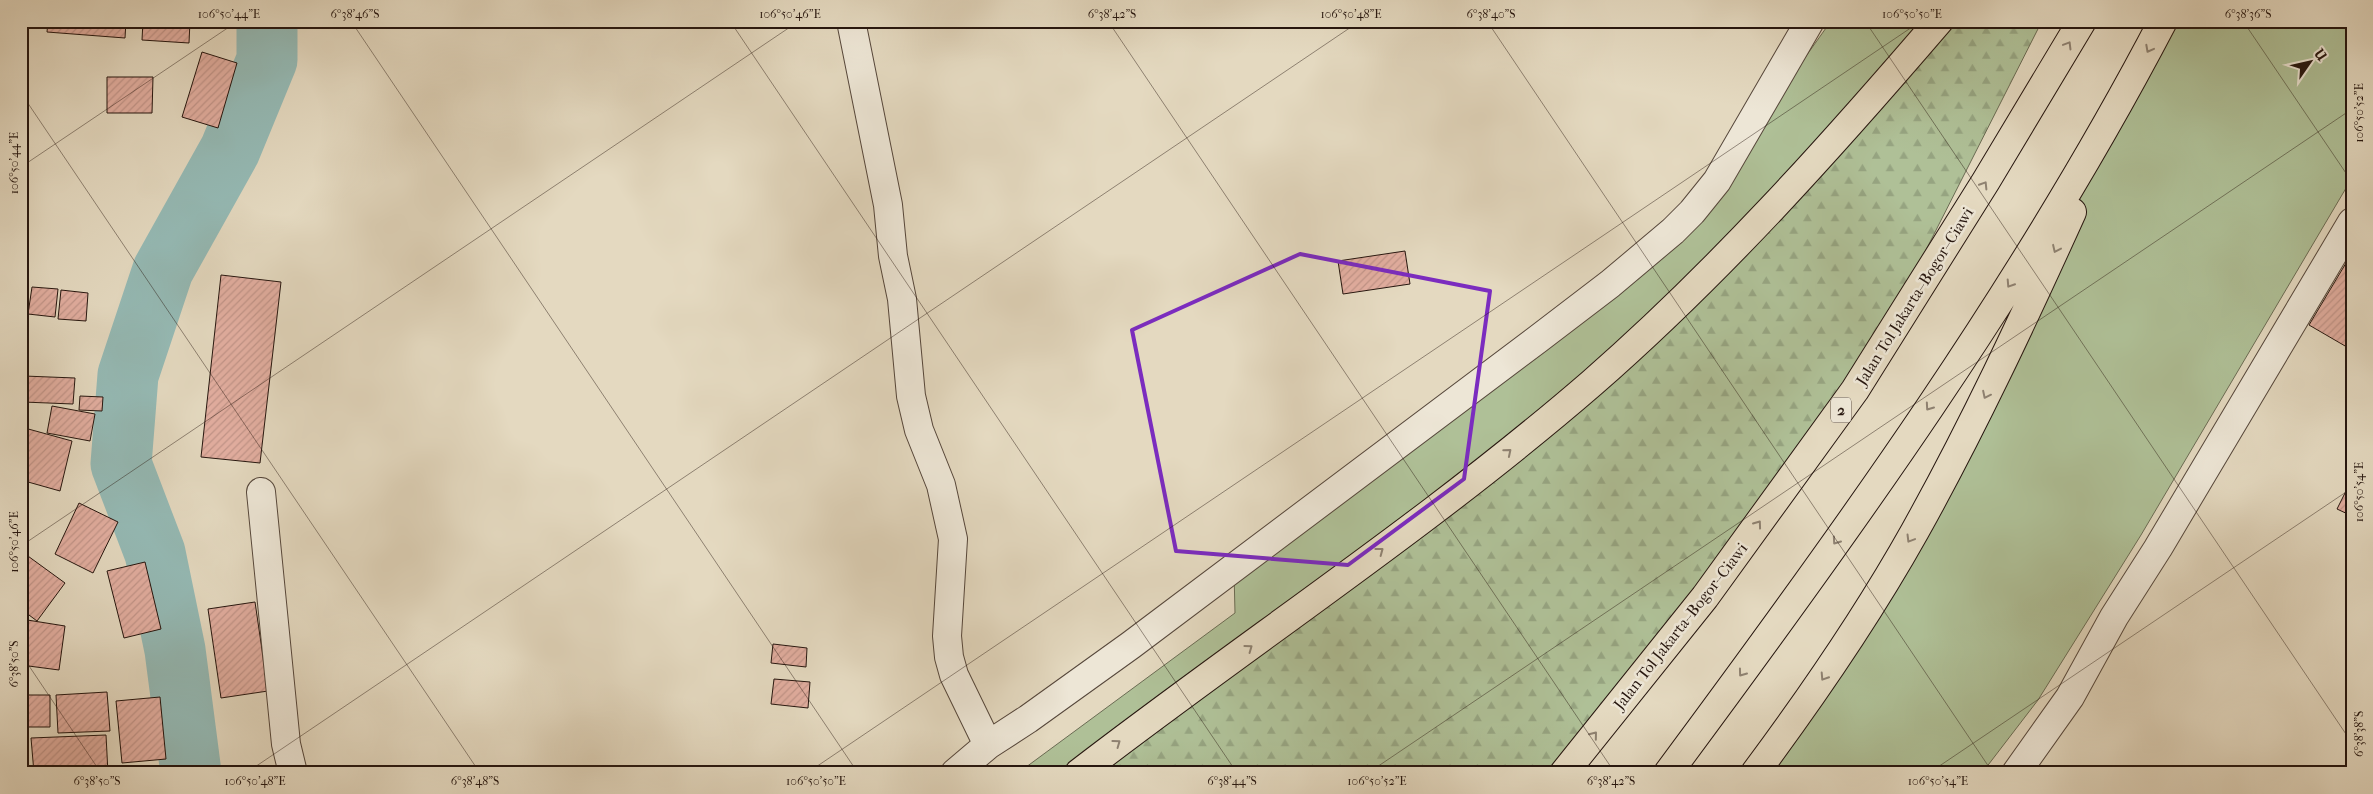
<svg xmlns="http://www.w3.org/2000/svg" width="2373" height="794" viewBox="0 0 2373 794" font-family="'IM FELL French Canon',serif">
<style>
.grass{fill:#afc097;stroke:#6a6b53}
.forest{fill:url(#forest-firs);stroke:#6a6b53}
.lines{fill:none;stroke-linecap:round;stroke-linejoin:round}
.river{stroke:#95bab5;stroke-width:61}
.building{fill:url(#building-hatch);stroke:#26160f}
.minor-casing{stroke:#56473b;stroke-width:30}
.motorway-casing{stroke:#26160f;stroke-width:30}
.minor{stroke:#ede6d6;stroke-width:28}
.motorway{stroke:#e4d9c0;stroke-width:28}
.oneway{stroke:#8e8170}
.marked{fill:none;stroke:#7b2cbf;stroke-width:4;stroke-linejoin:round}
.ticks{fill:none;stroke:#26160f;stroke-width:1;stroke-opacity:0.45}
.labels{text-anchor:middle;stroke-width:5;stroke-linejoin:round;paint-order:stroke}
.shield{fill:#ede6d6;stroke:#62544b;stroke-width:1}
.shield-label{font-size:15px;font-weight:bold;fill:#26160f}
.street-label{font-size:16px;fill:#26160f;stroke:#ede6d6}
.neatline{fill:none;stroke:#26160f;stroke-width:2}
.ticks-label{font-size:12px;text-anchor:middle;fill:#26160f}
</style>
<defs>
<pattern id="forest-firs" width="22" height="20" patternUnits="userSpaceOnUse" patternTransform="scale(1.25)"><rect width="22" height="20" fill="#afc097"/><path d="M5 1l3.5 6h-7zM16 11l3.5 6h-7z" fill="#96a481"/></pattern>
<pattern id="building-hatch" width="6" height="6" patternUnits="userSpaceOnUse" patternTransform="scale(1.25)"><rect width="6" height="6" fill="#e2aea0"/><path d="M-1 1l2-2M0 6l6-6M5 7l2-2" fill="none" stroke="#c29589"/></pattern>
</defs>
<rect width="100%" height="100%" fill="#e4d9c0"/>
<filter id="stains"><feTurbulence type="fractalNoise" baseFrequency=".004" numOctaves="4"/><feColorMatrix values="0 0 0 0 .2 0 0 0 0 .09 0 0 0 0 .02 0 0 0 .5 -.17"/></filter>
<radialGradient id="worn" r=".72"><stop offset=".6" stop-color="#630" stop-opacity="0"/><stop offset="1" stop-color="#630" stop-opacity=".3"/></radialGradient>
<path class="grass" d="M1831 21H1939L1646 334 1079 773H1018L1235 613 1234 571 1685 226Z
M2163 21H2352V178L2141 535 2038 700 1982 773H1755L1880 597Z"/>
<path class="forest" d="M1939 21H2042L1855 390 1564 773H1079L1592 383Z"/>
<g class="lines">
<path class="river" d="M191 773 175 650 155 553 121 464 128 375 163 270 230 150 267 60V21"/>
</g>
<path class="building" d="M48 21H126L125 38 47 32Z
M143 21H190L189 43 142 40Z
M202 52 237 63 218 128 182 117Z
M107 77H153L152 113H107Z
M1405 251 1410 284 1343 294 1338 261Z
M2352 253V350L2309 325Z
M221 275 281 282 260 463 201 457Z
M32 287 58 289 55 317 28 314Z
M21 290 27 292 23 316H21Z
M61 290 88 293 86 321 58 319Z
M24 376 75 378 73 404 23 402Z
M80 396 103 397 102 411 79 410Z
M52 406 95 414 90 441 47 433Z
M21 427 72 441 60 491 21 480Z
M2352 479V516L2337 509Z
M79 503 118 522 93 573 55 554Z
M21 551 65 583 37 621 21 609Z
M145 562 161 629 124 638 107 571Z
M255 602 268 691 221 698 208 609Z
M21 619 65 626 59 670 21 665Z
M773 644 807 648 806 667 771 663Z
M774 679 810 682 808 708 771 704Z
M107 692 110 731 58 733 56 695Z
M21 695H50V727H21Z
M160 697 166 759 122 763 116 701Z
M106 735 108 773H34L31 738Z
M22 740 25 773H21Z"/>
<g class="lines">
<defs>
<path id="minor" d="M851 21 888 205 893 256 902 299 911 396 919 430 941 485 953 539 947 636 949 657 954 675 988 745
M261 492 286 744 293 773
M955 773 988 745 1028 719 1131 645 1538 339 1610 284 1673 231 1692 212 1717 181 1810 21
M2016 773 2070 697 2114 617 2158 548 2352 222"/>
<path id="motorway" d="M1079 773C1249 642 1429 524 1592 383 1718 273 1830 148 1939 21
M1564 773 1705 597 1855 390 1986 181 2082 21
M1668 773C1847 532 2024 287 2163 21
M1755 773C1813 695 1868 615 1915 531 1973 427 2023 320 2072 212"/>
</defs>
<use href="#minor" class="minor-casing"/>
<use href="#motorway" class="motorway-casing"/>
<use href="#minor" class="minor"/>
<use href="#motorway" class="motorway"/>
</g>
<defs><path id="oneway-chevron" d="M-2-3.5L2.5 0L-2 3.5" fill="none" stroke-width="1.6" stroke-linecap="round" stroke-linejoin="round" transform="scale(1.25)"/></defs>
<g class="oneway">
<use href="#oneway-chevron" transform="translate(2068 45) rotate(-59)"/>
<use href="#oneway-chevron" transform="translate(2149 49) rotate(118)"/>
<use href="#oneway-chevron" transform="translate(1984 185) rotate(-58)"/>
<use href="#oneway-chevron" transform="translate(2056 249) rotate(115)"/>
<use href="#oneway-chevron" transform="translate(2010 284) rotate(123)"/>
<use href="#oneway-chevron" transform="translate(1986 395) rotate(116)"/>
<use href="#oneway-chevron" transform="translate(1929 407) rotate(125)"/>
<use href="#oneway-chevron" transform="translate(1508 452) rotate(-40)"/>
<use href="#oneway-chevron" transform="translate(1758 524) rotate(-54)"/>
<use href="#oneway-chevron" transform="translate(1910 539) rotate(121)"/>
<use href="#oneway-chevron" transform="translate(1836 541) rotate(125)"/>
<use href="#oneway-chevron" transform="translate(1380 551) rotate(-37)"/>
<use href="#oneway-chevron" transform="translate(1249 648) rotate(-36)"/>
<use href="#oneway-chevron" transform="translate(1742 673) rotate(126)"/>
<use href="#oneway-chevron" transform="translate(1824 677) rotate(123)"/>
<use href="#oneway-chevron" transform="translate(1594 735) rotate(-51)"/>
<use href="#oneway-chevron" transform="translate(1117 743) rotate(-36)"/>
</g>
<path class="marked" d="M1300 254 1490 291 1464 479 1348 565 1176 551 1132 330Z"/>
<path class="ticks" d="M351 21 858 773M730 21 1237 773M1108 21 1615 773M1487 21 1993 773M1865 21 2352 743M2243 21 2352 182M21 93 480 773M21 167 238 21M21 546 799 21M21 654 101 773M246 773 1360 21M807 773 1921 21M1368 773 2352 109M1929 773 2352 488"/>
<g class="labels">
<rect class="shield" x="1831" y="397.5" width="20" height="25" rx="4"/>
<g class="shield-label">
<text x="1841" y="415">2</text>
</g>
<g class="street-label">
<text transform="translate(1914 296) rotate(-58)" y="6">Jalan Tol Jakarta–Bogor–Ciawi</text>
<text transform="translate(1680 626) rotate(-52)" y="6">Jalan Tol Jakarta–Bogor–Ciawi</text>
</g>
</g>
<rect width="2373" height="794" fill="none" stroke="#e4d9c0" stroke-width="55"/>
<g transform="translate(2310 62) rotate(56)" stroke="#ede6d6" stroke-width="4" paint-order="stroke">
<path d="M0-4L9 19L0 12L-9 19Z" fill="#26160f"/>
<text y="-8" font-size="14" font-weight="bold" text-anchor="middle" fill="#26160f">U</text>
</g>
<rect x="28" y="28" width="2318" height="738" class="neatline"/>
<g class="ticks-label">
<text x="229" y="18">106°50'44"E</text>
<text x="355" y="18">6°38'46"S</text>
<text x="790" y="18">106°50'46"E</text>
<text x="1112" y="18">6°38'42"S</text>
<text x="1351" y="18">106°50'48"E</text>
<text x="1491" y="18">6°38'40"S</text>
<text x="1912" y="18">106°50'50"E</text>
<text x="2248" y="18">6°38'36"S</text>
<text transform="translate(2359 113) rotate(-90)" y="4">106°50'52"E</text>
<text transform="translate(14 163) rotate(-90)" y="4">106°50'44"E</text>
<text transform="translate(2359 492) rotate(-90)" y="4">106°50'54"E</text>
<text transform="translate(14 542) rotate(-90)" y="4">106°50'46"E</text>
<text transform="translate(14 664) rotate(-90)" y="4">6°38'50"S</text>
<text transform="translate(2359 734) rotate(-90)" y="4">6°38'38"S</text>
<text x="97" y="785">6°38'50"S</text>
<text x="255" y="785">106°50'48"E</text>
<text x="475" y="785">6°38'48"S</text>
<text x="816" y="785">106°50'50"E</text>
<text x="1232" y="785">6°38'44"S</text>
<text x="1377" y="785">106°50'52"E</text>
<text x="1611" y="785">6°38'42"S</text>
<text x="1938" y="785">106°50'54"E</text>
</g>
<rect width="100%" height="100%" filter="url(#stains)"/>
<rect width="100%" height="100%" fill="url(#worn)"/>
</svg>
